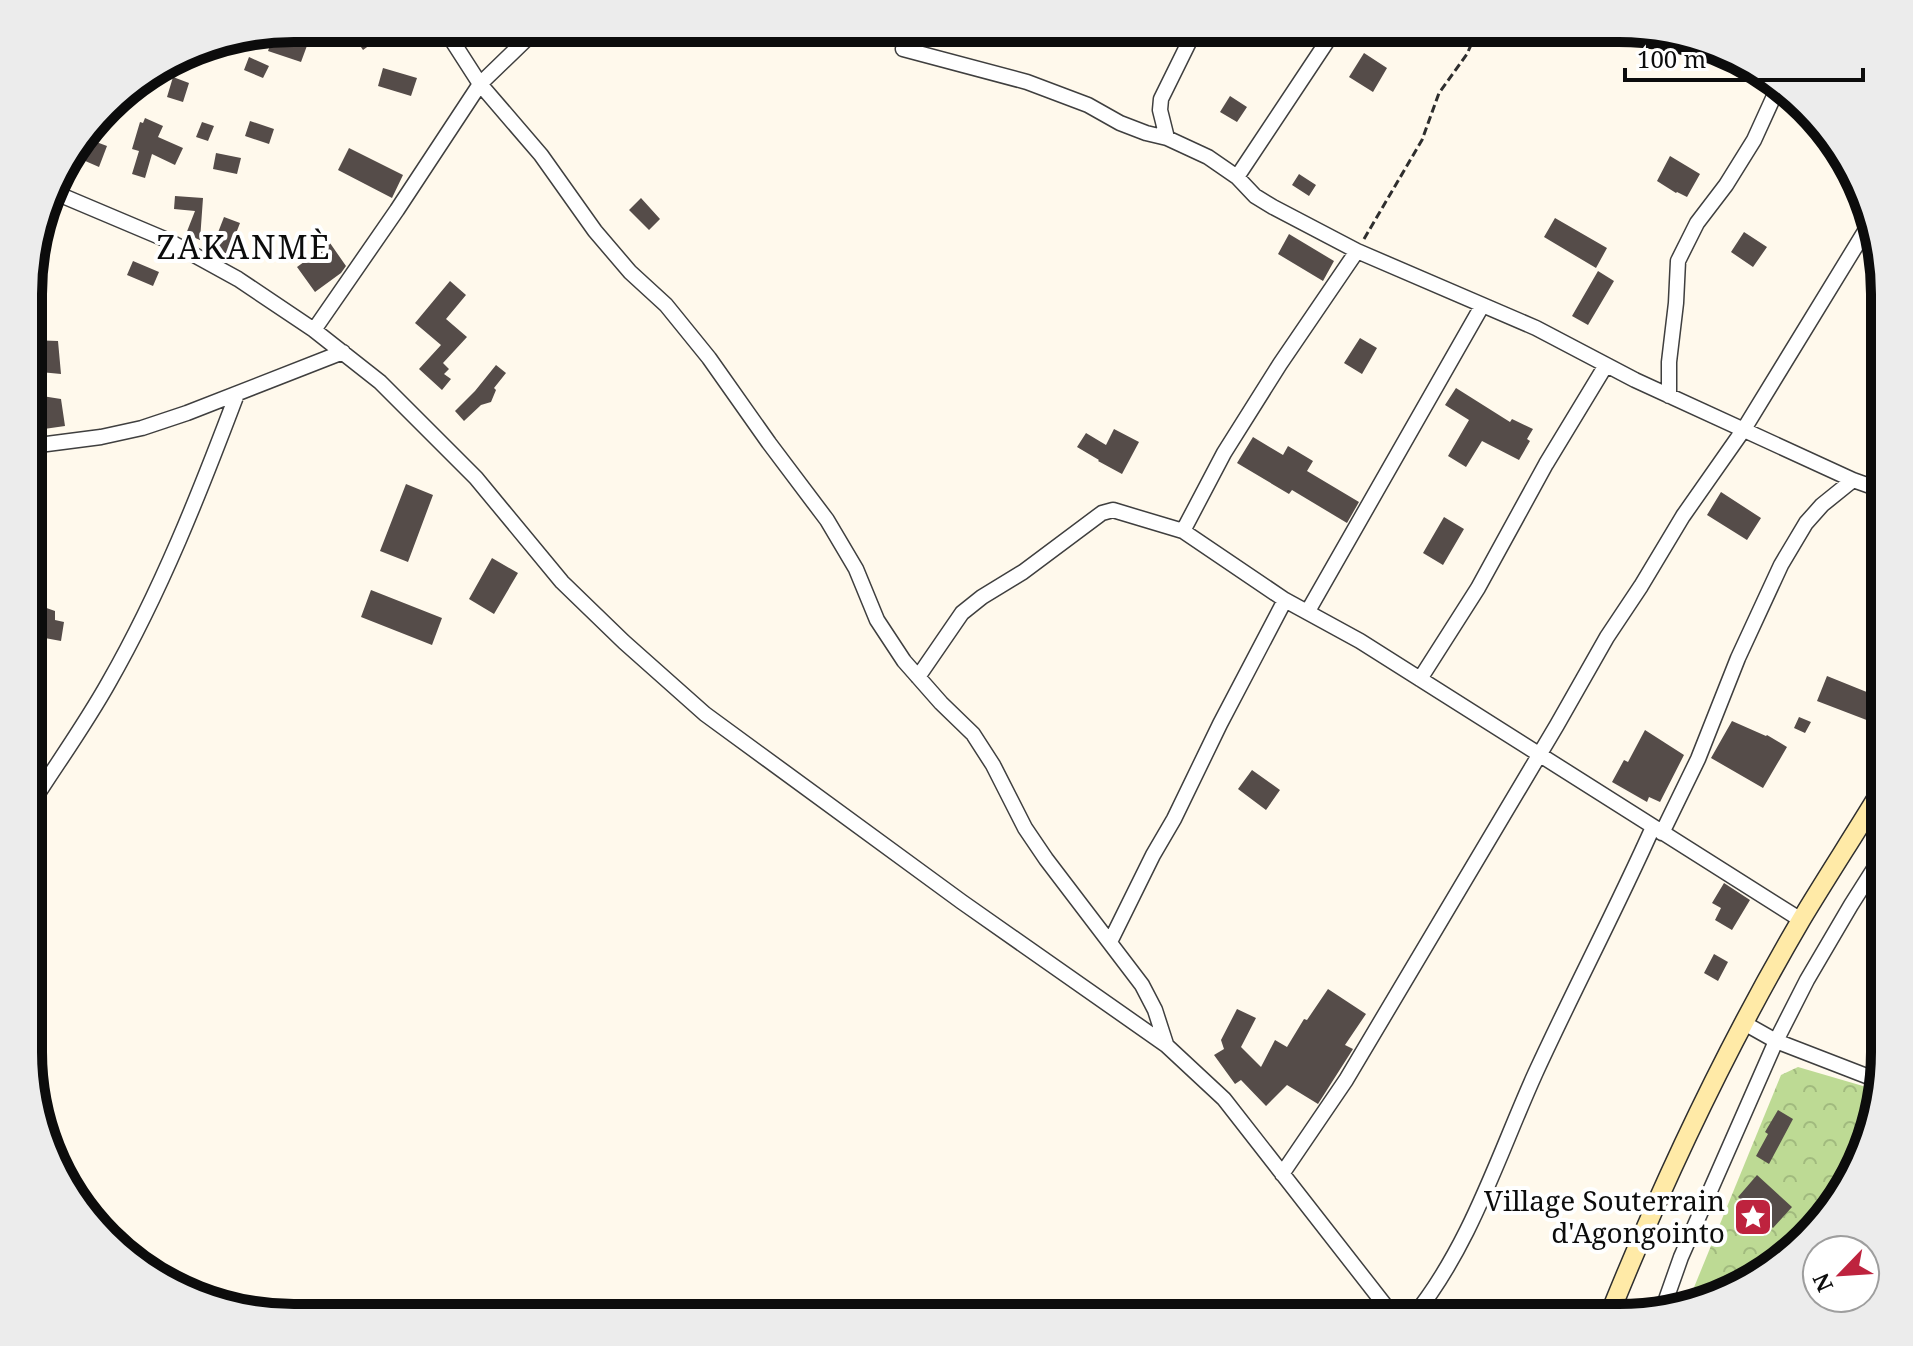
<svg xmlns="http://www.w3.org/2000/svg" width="1913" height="1346" viewBox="0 0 1913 1346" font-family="'Noto Serif',serif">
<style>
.forest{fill:url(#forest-crowns)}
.building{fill:#554c49}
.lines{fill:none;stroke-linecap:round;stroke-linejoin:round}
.street-casing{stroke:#3f3f3f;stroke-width:17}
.secondary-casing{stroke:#2e2e2e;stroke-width:21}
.path{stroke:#2e2e2e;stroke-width:3;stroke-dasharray:8 4;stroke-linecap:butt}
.street{stroke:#fff;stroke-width:14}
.secondary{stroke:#ffeaa7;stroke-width:18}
.labels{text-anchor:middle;stroke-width:8;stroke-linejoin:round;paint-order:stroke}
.poi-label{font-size:28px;fill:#0c0c0c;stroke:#fff;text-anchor:end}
.quarter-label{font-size:32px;letter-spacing:2px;fill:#0c0c0c;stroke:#fff}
.rim{fill:none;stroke:#0c0c0c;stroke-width:10}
</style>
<defs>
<pattern id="forest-crowns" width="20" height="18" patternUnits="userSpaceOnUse" patternTransform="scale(2)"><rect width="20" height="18" fill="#bdda94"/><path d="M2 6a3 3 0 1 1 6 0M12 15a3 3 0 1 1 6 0" fill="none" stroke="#a1ba7e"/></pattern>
</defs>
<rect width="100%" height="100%" fill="#fff9ec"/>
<path class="forest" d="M1798 1067 1880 1091 1871 1138 1830 1214 1736 1291 1688 1302 1781 1075Z"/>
<path class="building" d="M348 28H374L381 37 363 50Z
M275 32 308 43 301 62 268 51Z
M1364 53 1387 68 1373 92 1349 77Z
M249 57 269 66 263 78 244 70Z
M383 68 417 78 411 96 378 86Z
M173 77 189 83 183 102 167 97Z
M1230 96 1247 107 1237 122 1220 112Z
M145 118 163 126 158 137 183 148 175 165 152 154 145 178 132 174 139 151 132 149 140 122 143 123Z
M250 121 274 129 269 144 245 136Z
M202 122 214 126 208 141 196 137Z
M91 140 107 146 99 167 83 160Z
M349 148 403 175 392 198 338 170Z
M216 153 241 158 237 174 213 169Z
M1670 156 1700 174 1687 197 1677 192 1676 193 1657 181Z
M1299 174 1316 185 1309 196 1292 185Z
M175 196 203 198 200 240 186 234 195 211 174 209Z
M641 198 660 219 649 230 629 210Z
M224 217 240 223 228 254 212 248Z
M1555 218 1607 248 1596 268 1544 237Z
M1744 232 1767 247 1753 267 1731 252Z
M1289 234 1334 261 1323 281 1278 254Z
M330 243 346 266 341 273 315 292 297 267Z
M133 261 159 272 153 286 127 275Z
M1598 271 1614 281 1588 325 1572 316Z
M450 281 466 295 446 319 467 337 443 363 449 369 444 374 451 379 442 390 419 369 441 345 415 323Z
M1360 338 1377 348 1362 374 1344 363Z
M30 340 58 341 61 374 30 371Z
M496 365 506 373 494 388 496 390 491 402 481 405 464 421 455 411 475 391Z
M1456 388 1510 422 1512 419 1533 429 1527 439 1530 441 1519 460 1482 441 1466 467 1448 456 1469 420 1445 405Z
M42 396 61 399 65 426 44 429Z
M1114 429 1139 442 1122 474 1098 461 1099 460 1077 447 1086 433 1106 445Z
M1253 437 1283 455 1288 446 1313 461 1307 471 1359 502 1347 523 1292 490 1289 494 1237 463Z
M406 484 433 495 408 562 380 551Z
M1721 492 1761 518 1747 540 1707 515Z
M1444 517 1464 529 1443 565 1423 553Z
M492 558 518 573 494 614 469 599Z
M371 590 442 618 432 645 361 617Z
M38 605 55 611V620L64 622 61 641 34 636Z
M1827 676 1884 699 1877 724 1817 701Z
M1799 717 1811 722 1805 733 1794 728Z
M1732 721 1766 736 1767 735 1787 747 1763 788 1711 758Z
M1645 730 1684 755 1660 802 1649 797 1647 802 1612 782 1624 760 1628 762Z
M1252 770 1280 790 1266 810 1238 789Z
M1724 883 1750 900 1732 930 1715 920 1721 908 1712 903Z
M30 931 46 936 45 957 30 955Z
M1714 954 1728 962 1718 981 1704 973Z
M1328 989 1366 1014 1345 1045 1353 1049 1318 1104 1287 1085 1266 1106 1241 1080 1235 1084 1214 1055 1224 1049 1221 1040 1237 1009 1256 1018 1241 1047 1261 1067 1275 1040 1287 1047 1304 1019 1307 1020Z
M1778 1110 1793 1119 1769 1164 1756 1156 1768 1134 1765 1132Z
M1757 1175 1792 1207 1773 1228 1738 1197Z"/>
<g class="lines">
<defs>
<path id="street" d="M538 28 480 84 541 155 595 231 630 272 666 305 709 358 769 443 827 520 856 569 877 620 904 661 941 703 973 734 993 765 1025 828 1046 859 1142 985 1155 1010 1166 1044
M1196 28 1161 99 1160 110 1167 138 1208 157 1237 177 1255 196 1273 207 1357 251 1536 328 1635 380 1853 480 1884 491
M903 49 1027 82 1088 105 1120 123 1146 133 1167 138
M1237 177 1336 28
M51 191 167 240 238 279 314 330 380 382 476 478 562 582 624 642 705 714 962 902 1166 1045 1224 1099 1395 1318
M314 330 397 210 480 84 444 28
M1669 396V362L1676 303 1678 261 1697 223 1726 185 1754 140 1780 83
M30 448 39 445 101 437 142 428 187 413 343 352
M1183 531 1224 453 1280 364 1357 251
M1308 611 1482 306
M918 677 962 613 982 597 1023 572 1102 513 1113 510 1183 531 1285 600 1360 641 1801 920
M1420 679 1478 588 1546 464 1606 365
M30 806C56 765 85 725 109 682 161 591 200 492 237 394
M1662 833 1698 759 1738 658 1781 565 1806 523 1822 505 1853 480
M1110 942 1153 855 1174 819 1220 724 1285 600
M1744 1023 1776 1041 1882 1082
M1282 1174 1346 1080 1557 725 1607 637 1641 586 1683 516 1744 429 1870 223
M1663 1308 1681 1257 1776 1041 1807 980 1851 905 1884 853
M1412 1318C1470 1247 1498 1156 1535 1074 1573 991 1616 910 1653 827"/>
<path id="secondary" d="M1608 1318C1663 1181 1726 1048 1801 920 1828 875 1857 831 1884 786"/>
</defs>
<use href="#street" class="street-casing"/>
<use href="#secondary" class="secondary-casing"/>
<path class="path" d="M1364 239 1422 140 1439 93 1467 54 1475 36"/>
<use href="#street" class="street"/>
<use href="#secondary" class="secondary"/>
</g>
<defs>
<symbol id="sight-square" viewBox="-11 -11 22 22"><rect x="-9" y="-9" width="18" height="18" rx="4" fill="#be233e" stroke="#fff"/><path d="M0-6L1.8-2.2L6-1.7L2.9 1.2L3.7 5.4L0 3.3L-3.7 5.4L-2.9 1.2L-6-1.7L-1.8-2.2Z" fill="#fff"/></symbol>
</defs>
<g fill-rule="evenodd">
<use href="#sight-square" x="1731" y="1195" width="44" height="44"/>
</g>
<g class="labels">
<g class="poi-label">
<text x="1725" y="1211">Village Souterrain<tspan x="1725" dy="32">d'Agongointo</tspan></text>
</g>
<g class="quarter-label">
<text x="244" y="259">ZAKANMÈ</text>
</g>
</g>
<path d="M0 0H1913V1346H0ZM294 42H1619A252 252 0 0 1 1871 294V1052A252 252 0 0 1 1619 1304H294A252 252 0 0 1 42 1052V294A252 252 0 0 1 294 42Z" fill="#ececec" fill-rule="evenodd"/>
<path class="rim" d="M294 42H1619A252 252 0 0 1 1871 294V1052A252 252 0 0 1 1619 1304H294A252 252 0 0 1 42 1052V294A252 252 0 0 1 294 42Z"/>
<g transform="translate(1841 1274) rotate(245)"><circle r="38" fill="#ffffff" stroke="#9e9e9e" stroke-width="2"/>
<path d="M0-6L14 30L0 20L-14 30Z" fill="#be233e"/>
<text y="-12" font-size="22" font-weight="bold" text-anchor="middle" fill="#0c0c0c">N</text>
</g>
<path d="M1625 68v12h238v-12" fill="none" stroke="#0c0c0c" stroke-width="4"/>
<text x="1637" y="68" font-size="24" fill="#0c0c0c" stroke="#ffffff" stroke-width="6" paint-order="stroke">100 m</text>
</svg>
